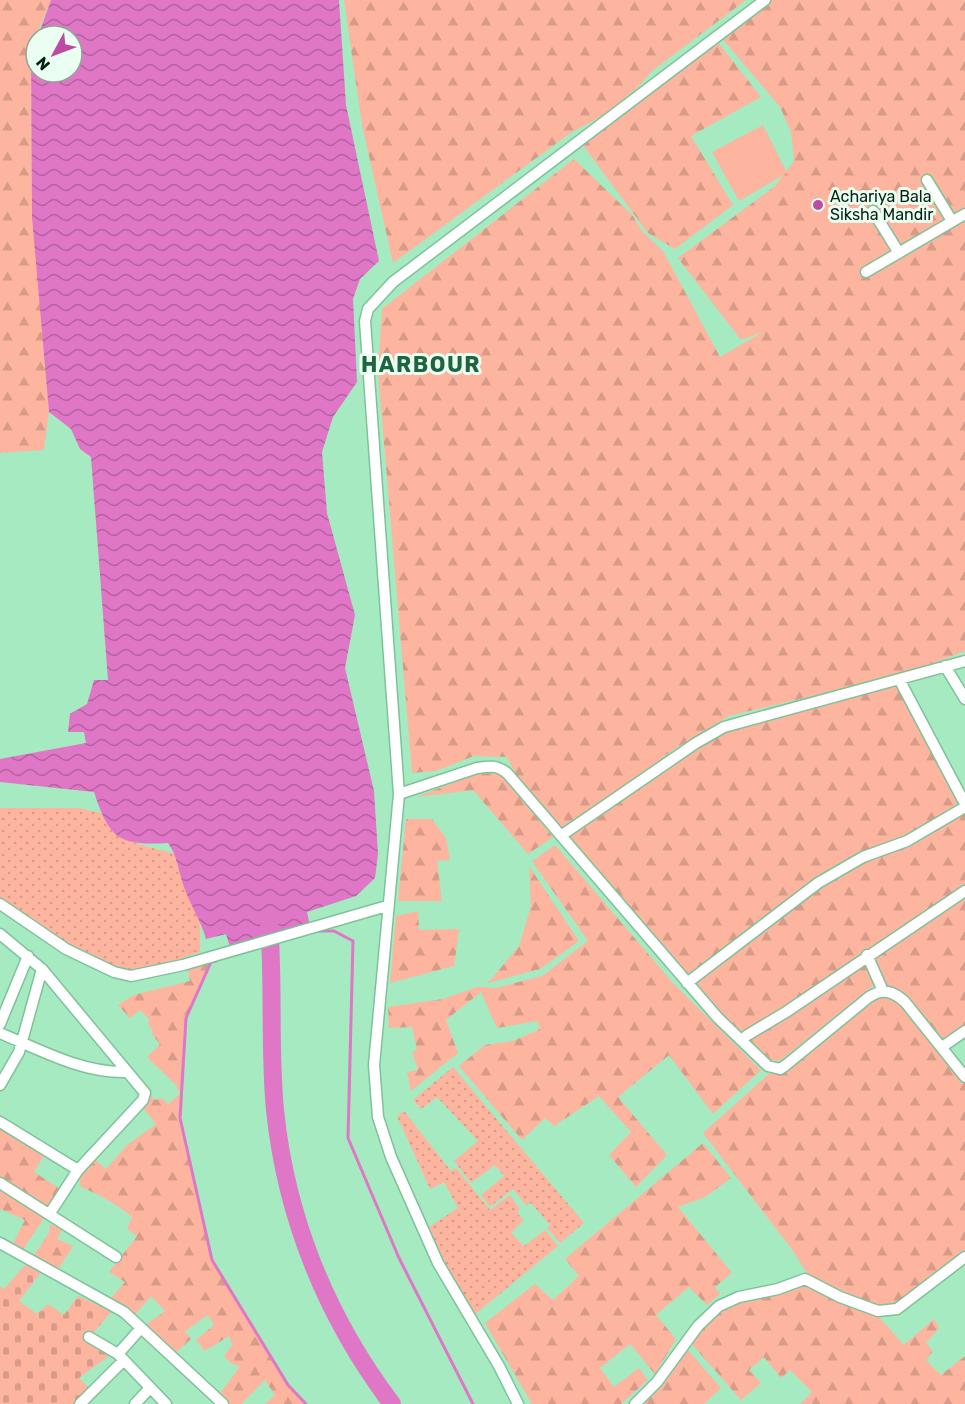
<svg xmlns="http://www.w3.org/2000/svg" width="965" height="1404" viewBox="0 0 965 1404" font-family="Rubik,sans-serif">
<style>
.grass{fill:url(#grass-dots)}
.forest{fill:url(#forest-firs)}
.cemetery{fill:url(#cemetery-stones)}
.garden{fill:#feb59f}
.water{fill:url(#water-waves)}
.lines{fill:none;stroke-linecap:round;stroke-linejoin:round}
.stream{stroke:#e077c6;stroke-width:3}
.river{stroke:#e077c6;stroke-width:18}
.minor-casing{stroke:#7fc29a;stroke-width:13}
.minor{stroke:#fff;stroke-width:10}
.poi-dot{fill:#be4aa3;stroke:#eafef1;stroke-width:2}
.labels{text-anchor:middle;stroke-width:6;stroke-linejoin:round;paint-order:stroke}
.poi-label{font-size:16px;fill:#062213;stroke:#eafef1;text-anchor:start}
.district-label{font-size:22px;font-weight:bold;letter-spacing:1.5px;fill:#1f6441;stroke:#eafef1}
</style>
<defs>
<pattern id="grass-dots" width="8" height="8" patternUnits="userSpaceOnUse" patternTransform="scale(1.5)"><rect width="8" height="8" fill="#feb59f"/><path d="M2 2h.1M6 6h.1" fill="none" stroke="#d89b88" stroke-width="1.8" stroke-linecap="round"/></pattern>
<pattern id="forest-firs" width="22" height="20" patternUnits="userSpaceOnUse" patternTransform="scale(1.5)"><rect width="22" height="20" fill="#feb59f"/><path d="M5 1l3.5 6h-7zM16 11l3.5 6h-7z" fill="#d89b88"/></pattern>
<pattern id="cemetery-stones" width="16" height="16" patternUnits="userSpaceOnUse" patternTransform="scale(1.5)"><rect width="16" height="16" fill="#feb59f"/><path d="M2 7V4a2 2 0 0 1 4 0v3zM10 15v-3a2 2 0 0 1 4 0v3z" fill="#d89b88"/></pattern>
<pattern id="water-waves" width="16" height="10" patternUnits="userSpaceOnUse" patternTransform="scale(1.5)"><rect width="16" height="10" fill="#e077c6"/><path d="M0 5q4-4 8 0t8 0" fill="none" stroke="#b461a0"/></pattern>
</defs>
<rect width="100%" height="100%" fill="#a5eac1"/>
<path class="grass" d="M0 808H79L101 813C115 844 146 845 176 854L181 874 200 918V952L131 976 66 949 0 904Z
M453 1067 584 1223 560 1243 547 1228 550 1225 531 1203 526 1205 513 1189 490 1207 481 1195 504 1176 495 1165 471 1183 454 1161 478 1141 437 1097 421 1109 413 1100Z
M404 1111 451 1171 456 1168 490 1210 510 1195 520 1209 517 1213 524 1220 511 1233 524 1246 545 1230 558 1246 474 1315 441 1257 429 1227 458 1208 444 1182 430 1189 397 1116Z"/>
<path class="forest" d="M0 0H51L36 36 31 56 32 207 49 412 44 450 0 453Z
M344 0H746L652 71 638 87 604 115 572 132 393 263 362 125Z
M765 0H965V651L923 667 909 675 886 678 729 716 673 750 599 806 563 829 516 775 507 757 474 756 436 771 412 773 378 372 382 309 574 159 633 216 642 231 663 251 720 357 763 332 741 340 678 258 775 186 794 161 791 132 780 107 720 36Z
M718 42 761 97 691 136 733 205 675 249 648 233 582 144Z
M899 679 963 804 901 837 965 810V891L746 1036 687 983 562 835 724 727Z
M485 771 501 775 553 837 528 854 473 790 416 797Z
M406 819H432L446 838 450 860 437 861 442 901H398Z
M555 845 673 983 761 1070 713 1114 669 1055 618 1097 667 1155 636 1187 609 1155 631 1132 599 1096 554 1126 545 1118 522 1140 459 1066 485 1045 513 1041 540 1029 537 1021 497 1028 481 992 446 1020 458 1053 411 1091 407 1072 418 1070 412 1052 417 1050 412 1027 389 1028 388 1007 443 999 477 987 496 988 542 976 588 941 532 861Z
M529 866 579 941 540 969 488 983 519 946 531 906Z
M965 899V1026L943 1039 885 989 871 956Z
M418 911 419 930 459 929 454 966 390 983 396 916Z
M211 962 186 1018 180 1118 212 1260 288 1385 306 1404H265L275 1395 265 1380 241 1404H231L219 1395 240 1366 232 1364 224 1356 232 1345 229 1336 205 1351 196 1340 214 1325 208 1315 185 1331 191 1339 174 1354 144 1326 165 1311 151 1296 133 1317 109 1300 125 1282 109 1272 137 1236 127 1229 132 1217C117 1204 100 1195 81 1187L78 1170 94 1159 106 1169 127 1145 156 1124 143 1108 147 1091 155 1100 162 1098 168 1104 180 1094 176 1085 147 1057 160 1044 151 1033 153 1031 148 1024 149 1019 140 1010 130 1018 118 1005 134 995 190 981 188 969Z
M864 962 874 985 781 1060 772 1061 750 1040Z
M891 992 965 1078V1257L897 1309 867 1307 811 1280 793 1251 703 1133 771 1072 786 1065 869 997Z
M0 1123 45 1154 34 1172 63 1191 21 1252 12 1245 25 1220 0 1209Z
M703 1143 731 1178 705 1197 678 1207 732 1273 715 1287 720 1294 707 1305 689 1287 656 1315 676 1339 655 1374 630 1344 600 1368 614 1387 639 1368 648 1380 621 1404H532L485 1323 535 1284 553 1300 579 1276 565 1259Z
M57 1221 65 1225 57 1239 73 1246 57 1271 32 1258 49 1233 50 1224 55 1227Z
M805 1282 831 1298 879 1317 904 1345 934 1319 939 1328 926 1343 933 1351 926 1360 941 1375 965 1356V1404H800L812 1392 790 1370 781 1378 764 1357 749 1370 761 1383 741 1400 691 1343C716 1299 760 1295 805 1282Z
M687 1349 721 1388 704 1404H644L663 1385Z"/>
<path class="cemetery" d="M25 1265 42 1271 19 1301 37 1314 48 1304 64 1315 78 1296 112 1311 90 1337 109 1356 79 1378 90 1389 77 1404H0V1286L4 1289Z"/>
<path class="garden" d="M763 125 787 173 739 201 712 152Z"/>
<path class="water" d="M51 0H339L346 105 379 261 360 279 353 299 357 382 333 417 322 452 327 513 355 615 345 668 374 791 378 854 375 878 356 896 307 912 311 931 232 954 226 934 206 939C201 920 190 905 184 887 178 871 178 857 168 843 118 846 109 838 94 792L0 782V759L86 743 84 732H68L70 714 87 704 94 680H108L91 457 80 449 71 429 49 412 32 217 31 56 36 42V72H72V36H38Z"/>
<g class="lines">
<path class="stream" d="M317 931H334L353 941 348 1138 399 1258 473 1404
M216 961 211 962 186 1018 180 1118 212 1260 288 1385 306 1404"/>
<path class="river" d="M269 923C274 985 269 1048 275 1110 286 1218 327 1318 392 1404"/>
<defs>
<path id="minor" d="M927 180 952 221
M873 211 899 253
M866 272 965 214
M945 666 965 699
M899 679 965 804
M399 794 477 768C490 766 497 765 507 773L718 1018 768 1066 780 1069 786 1065 869 997C883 988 893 991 905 1002L965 1077
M562 835 696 743 724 727 965 661
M0 904 66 949 114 972 131 976 183 965 387 906
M0 934 42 969 145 1093 143 1100 78 1170 50 1213
M867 955 883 991
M687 983 818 883 863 857 907 841 965 807
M0 1024 28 956
M0 1033C40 1050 82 1073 126 1072
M746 1036 786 1012 965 891
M942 1047 965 1031
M0 1085 19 1052 42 969
M0 1122 78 1170
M0 1183 116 1257
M0 1243 124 1312 223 1404
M89 1337 118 1354 166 1404
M118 1354 141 1328
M80 1404 124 1360
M135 1404 150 1388
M518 1404 499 1366 438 1263 391 1157 378 1117 374 1065 399 794 365 321 368 309 393 282 765 0
M635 1404 657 1382 698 1326 719 1306 739 1297 778 1289 805 1279 840 1297 878 1311 897 1309 965 1257"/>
</defs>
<use href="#minor" class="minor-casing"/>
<use href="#minor" class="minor"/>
</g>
<circle class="poi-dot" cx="818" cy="205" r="6"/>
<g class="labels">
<g class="poi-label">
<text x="830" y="202">Achariya Bala<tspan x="830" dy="18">Siksha Mandir</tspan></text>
</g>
<g class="district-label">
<text x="421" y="372">HARBOUR</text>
</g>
</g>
<g transform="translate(54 54) rotate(229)"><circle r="28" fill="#eafef1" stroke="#8fa698" stroke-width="1.5"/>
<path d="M0-4.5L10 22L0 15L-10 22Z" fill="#be4aa3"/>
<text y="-9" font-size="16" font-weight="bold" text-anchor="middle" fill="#062213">N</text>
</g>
</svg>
